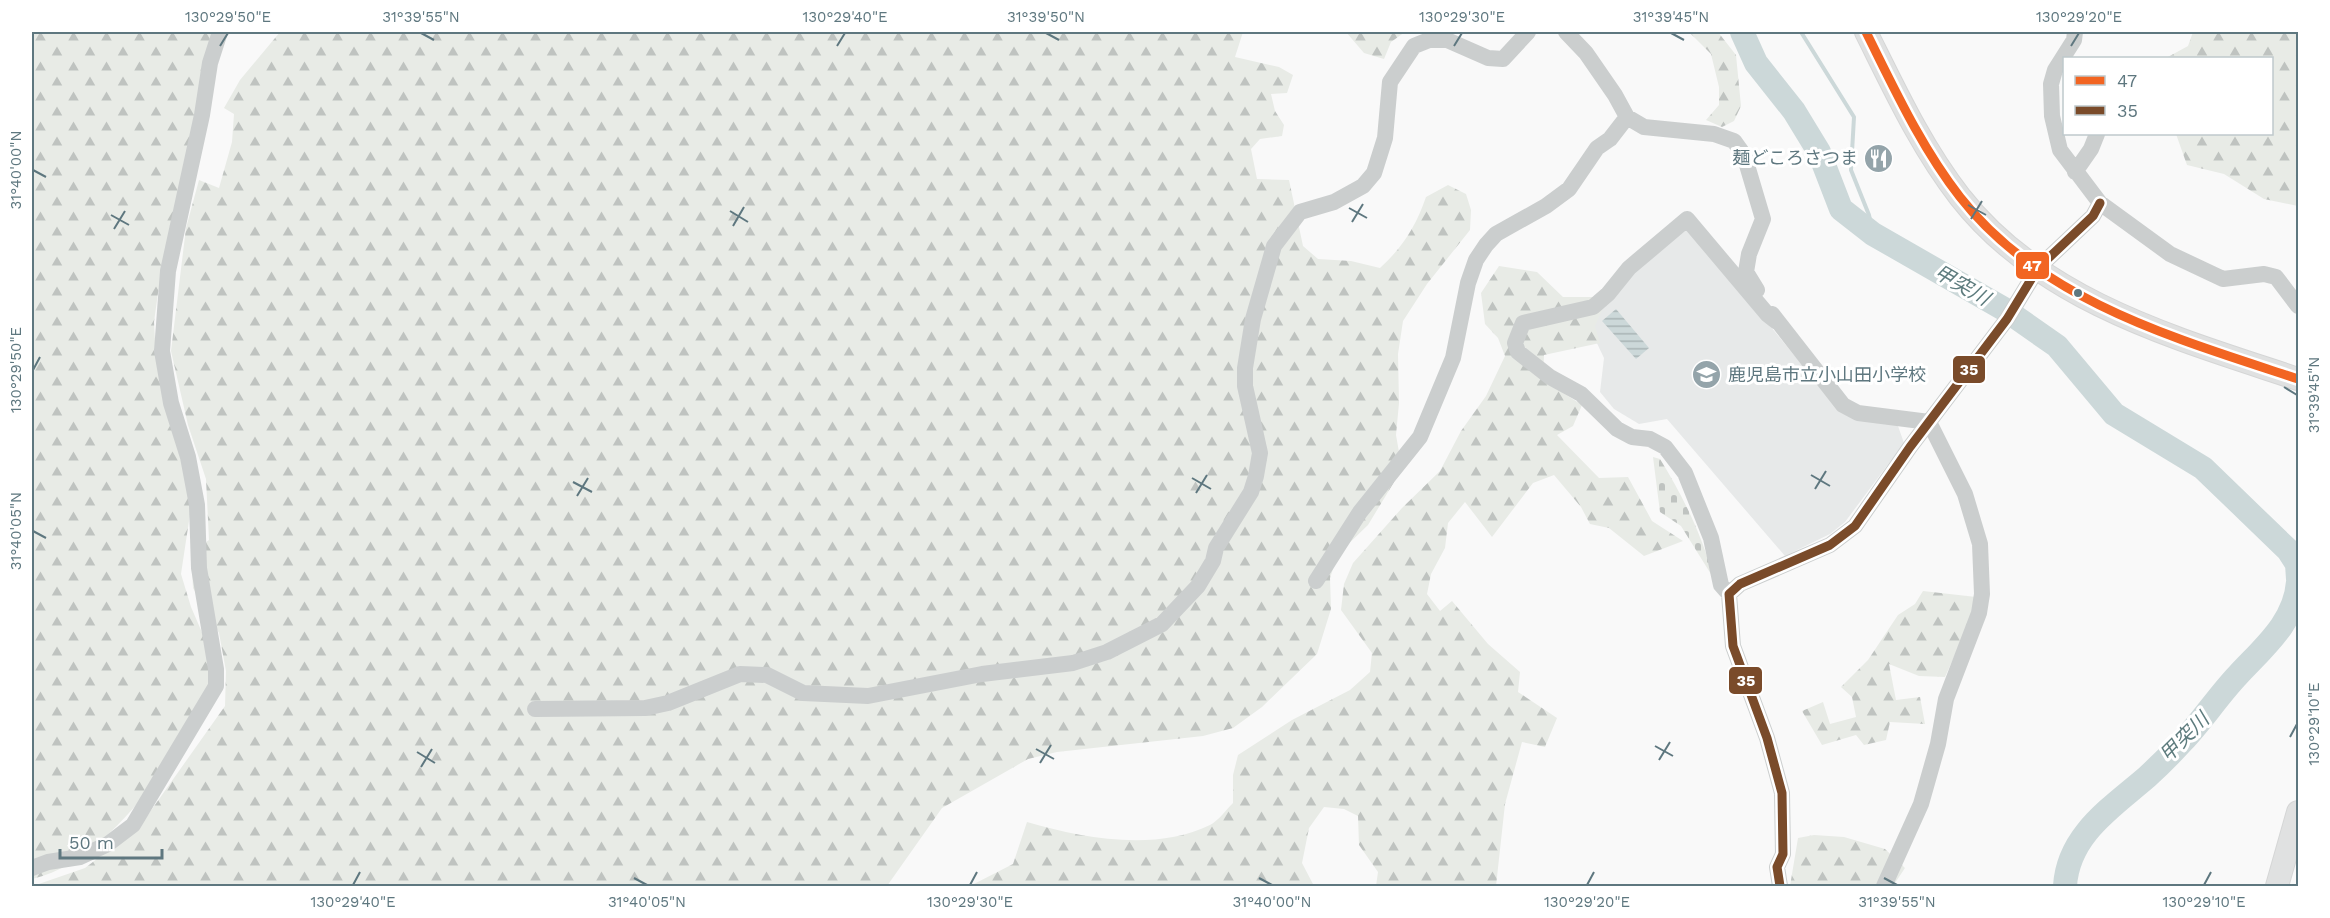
<svg xmlns="http://www.w3.org/2000/svg" width="2330" height="918" viewBox="0 0 2330 918" font-family="'Work Sans','Noto Sans JP',sans-serif">
<style>
.built{fill:#e7e9e9}
.forest{fill:url(#forest-firs)}
.cemetery{fill:url(#cemetery-stones)}
.water{fill:url(#water-rules)}
.lines{fill:none;stroke-linecap:round;stroke-linejoin:round}
.stream{stroke:#ccd8d9;stroke-width:4}
.river{stroke:#ccd8d9;stroke-width:24}
.highway-casing{stroke:#d5d6d6;stroke-width:24}
.minor{stroke:#cbcece;stroke-width:16}
.highway{stroke:#e0e1e1;stroke-width:22}
.bus-1-casing{stroke:#fff;stroke-width:14}
.bus-2-casing{stroke:#fff;stroke-width:14}
.bus-1{stroke:#f26522;stroke-width:9}
.bus-2{stroke:#7a4b2a;stroke-width:9}
.ticks{fill:none;stroke:#5e777f;stroke-width:2}
.bus-dot{fill:#5e777f;stroke:#fff;stroke-width:2}
.labels{text-anchor:middle;stroke-width:6;stroke-linejoin:round;paint-order:stroke}
.poi-label{font-size:18px;fill:#5e777f;stroke:#fff;text-anchor:end}
.water-label{font-size:20px;font-style:italic;fill:#5e7c7e;stroke:#fff}
.line-badge{stroke:#fff;stroke-width:2}
.badge-label{font-size:16px;text-anchor:middle;font-weight:bold;fill:#fff}
.neatline{fill:none;stroke:#5e777f;stroke-width:2}
.ticks-label{font-size:15px;text-anchor:middle;fill:#5e777f}
</style>
<defs>
<pattern id="forest-firs" width="22" height="20" patternUnits="userSpaceOnUse" patternTransform="scale(1.5)"><rect width="22" height="20" fill="#e8ebe6"/><path d="M5 1l3.5 6h-7zM16 11l3.5 6h-7z" fill="#bfc3c0"/></pattern>
<pattern id="cemetery-stones" width="16" height="16" patternUnits="userSpaceOnUse" patternTransform="scale(1.5)"><rect width="16" height="16" fill="#e8ebe6"/><path d="M2 7V4a2 2 0 0 1 4 0v3zM10 15v-3a2 2 0 0 1 4 0v3z" fill="#bfc3c0"/></pattern>
<pattern id="water-rules" width="6" height="5" patternUnits="userSpaceOnUse" patternTransform="scale(1.5)"><rect width="6" height="5" fill="#ccd8d9"/><path d="M0 2.5h6" fill="none" stroke="#a9b4b5"/></pattern>
</defs>
<rect width="100%" height="100%" fill="#f9f9f9"/>
<path class="built" d="M1686 223 1839 410 1898 426 1904 443 1845 522 1830 534 1785 556 1667 419 1639 424 1614 409 1600 392 1604 358 1584 316Z"/>
<path class="forest" d="M32 32H225L158 293 154 322 156 359 192 501 181 574 191 607 207 644 214 704C169 762 107 863 32 879Z
M280 32H1243L1235 57 1279 67 1293 75 1287 93 1271 94 1275 111 1284 125 1282 136 1260 139 1251 149 1257 179 1289 180 1303 246 1318 259 1351 261 1380 268C1403 247 1416 226 1426 197L1448 185 1466 194 1471 210 1470 230 1427 284 1403 321 1398 354 1399 403 1396 435 1402 469 1368 525 1338 554 1330 578 1331 609 1317 654 1262 707 1233 728 1203 736 1057 752 1028 759 942 808 887 886H33L85 868 140 826 225 706 226 671 219 633 193 588 191 552 209 540 206 479 188 425 171 351 186 228 199 180 219 188 232 142 234 114 224 108 240 80Z
M1346 32H1405L1391 42 1384 59 1364 53Z
M1689 32H1718L1736 55 1741 106 1734 121 1722 127 1706 120 1719 105V87L1711 54Z
M2193 32H2298V206L2264 199 2224 174 2187 165 2176 134H2272V58H2166L2188 46Z
M1499 266 1537 272 1563 297H1593L1603 308 1595 326 1600 343 1544 355 1543 380 1582 405 1573 426 1557 435 1599 478 1628 477 1652 521 1683 541 1644 556 1609 528 1590 524 1581 507 1554 475 1533 483 1492 537 1465 502 1448 523 1445 548 1431 574 1427 594 1440 611 1452 601 1488 644 1520 672 1518 692 1557 718 1545 747 1522 742 1505 804 1496 886H1376L1378 872 1359 845 1358 816 1344 809 1324 807 1309 828 1302 863 1314 886H970L1013 864 1027 822C1082 838 1155 852 1210 825 1218 821 1226 810 1233 803V775L1238 755 1292 720 1350 690 1370 672 1372 653 1341 610 1344 584 1353 563 1402 508 1440 471 1461 431 1486 396 1505 356 1498 338 1485 324 1481 293Z
M1923 591 1976 597 1970 621 1945 677 1919 676 1889 664 1896 700 1920 697 1925 724 1890 722 1886 740 1864 745 1856 735 1822 745 1802 711 1823 702 1830 724 1856 717 1852 697 1841 687 1868 660 1898 615 1915 604Z
M1814 835 1844 837 1885 849 1905 868 1893 886H1790L1798 838Z"/>
<path class="cemetery" d="M1653 457 1660 459C1684 498 1702 535 1714 579L1681 526 1660 512Z"/>
<path class="water" d="M1616 309 1649 348 1636 359 1602 321Z"/>
<g class="lines">
<path class="stream" d="M1801 32 1854 117 1851 170 1869 215 1873 234"/>
<path class="river" d="M1742 32 1756 63 1794 111 1819 152 1841 209 1873 234 2004 309 2057 346 2114 414 2203 468 2288 550 2297 564 2298 579
M2065 886C2068 835 2111 808 2147 777 2159 766 2171 754 2182 742 2202 721 2218 696 2238 675 2264 647 2295 622 2298 582"/>
<defs>
<path id="highway" d="M1866 32C1894 88 1921 147 1960 197 2042 302 2178 339 2298 379
M2277 886 2298 812"/>
</defs>
<use href="#highway" class="highway-casing"/>
<path class="minor" d="M1566 32 1586 53 1615 95 1627 117 1644 127 1714 134 1734 141 1744 155 1763 219 1749 254 1746 272 1757 290
M2075 32 2074 40 2055 70 2051 84 2052 116 2060 150 2100 203 2170 254 2223 279 2264 274 2276 277 2298 306
M2075 172 2091 149 2097 134
M1772 314 1843 405 1858 413 1929 422
M1316 581 1360 512 1420 437 1453 358 1468 283 1476 260 1486 245 1496 234 1546 206 1569 189 1597 148 1610 139 1627 117
M1729 594 1721 585 1711 538 1685 473 1665 447 1650 439 1632 437 1617 429 1581 394 1550 377 1518 352 1515 343 1523 323 1593 307 1608 294 1629 268 1687 219 1768 315 1777 322
M535 709 645 708 668 703 740 674 767 675 803 693 868 696 982 674 1073 663 1107 652 1162 624 1198 586 1213 561 1216 548 1251 492 1256 476 1260 453 1245 386V368L1253 319 1274 246 1300 212 1334 202 1363 186 1374 173 1385 138 1390 82 1414 46 1429 40H1447L1488 58 1503 59 1528 32
M32 868 48 862 80 857 108 844 133 825 216 686V669L199 568 197 505 188 457 171 403 162 351 168 271 202 115 210 63 220 32
M1780 886 1777 867 1783 854 1782 793 1767 738 1733 646 1729 594 1740 584 1830 545 1855 526 1910 447 2007 319 2038 268 2093 216 2100 203
M1884 886 1921 804 1938 744 1946 699 1979 613 1982 594 1980 544 1965 494 1929 422"/>
<use href="#highway" class="highway"/>
<defs>
<path id="bus-1" d="M1866 32C1894 88 1921 147 1960 197 2042 302 2178 339 2298 379"/>
<path id="bus-2" d="M1780 886 1777 867 1783 854 1782 793 1767 738 1733 646 1729 594 1740 584 1830 545 1855 526 1910 447 2007 319 2038 268 2093 216 2100 203"/>
</defs>
<use href="#bus-1" class="bus-1-casing"/>
<use href="#bus-2" class="bus-2-casing"/>
<use href="#bus-1" class="bus-1"/>
<use href="#bus-2" class="bus-2"/>
</g>
<path class="ticks" d="M421 33 434 40M1046 33 1059 40M1671 33 1684 40M220 46 228 33M837 46 845 33M1454 46 1462 33M2071 46 2079 33M33 170 46 177M1968 205 1986 215M1349 208 1367 218M730 211 748 222M111 215 129 225M1971 219 1982 201M1352 222 1363 204M733 226 744 207M114 229 125 211M33 370 40 357M2284 387 2297 395M1811 475 1830 486M1192 478 1211 489M573 482 592 492M1815 489 1826 471M1196 493 1207 475M577 496 588 478M33 531 46 538M2290 737 2297 724M1655 746 1673 756M1036 749 1054 759M417 752 435 763M1659 760 1670 742M1040 763 1051 745M421 767 432 749M634 878 647 885M1259 878 1272 885M1884 878 1897 885M353 885 360 872M970 885 977 872M1587 885 1594 872M2204 885 2211 872"/>
<defs>
<symbol id="restaurant-disc" viewBox="-11 -11 22 22"><circle r="9.5" fill="#94a4aa" stroke="#fff"/><path d="M-5-6h1v4h1v-4h1v4h1v-4h1v5L-1.5 .5V6h-2V.5L-5-1ZM5-6V6H3V1.5H1.5Q1.5-4 5-6Z" fill="#fff"/></symbol>
<symbol id="school-disc" viewBox="-11 -11 22 22"><circle r="9.5" fill="#94a4aa" stroke="#fff"/><path d="M0-5L7-2L0 1L-7-2ZM-4 1L0 2.5L4 1V4Q0 6-4 4Z" fill="#fff"/></symbol>
</defs>
<g fill-rule="evenodd">
<use href="#restaurant-disc" x="1862" y="142" width="33" height="33"/>
<use href="#school-disc" x="1690" y="358" width="33" height="33"/>
</g>
<circle class="bus-dot" cx="2078" cy="293" r="5"/>
<g class="labels">
<g class="poi-label">
<text x="1858" y="164">麺どころさつま</text>
<text x="1728" y="381" text-anchor="start">鹿児島市立小山田小学校</text>
</g>
<g class="water-label">
<text transform="translate(1962 285) rotate(30)" y="7">甲突川</text>
<text transform="translate(2184 737) rotate(-45)" y="7">甲突川</text>
</g>
</g>
<g class="line-badge">
<rect x="2015" y="251" width="35" height="29" rx="6" fill="#f26522"/>
<rect x="1952" y="355" width="34" height="29" rx="6" fill="#7a4b2a"/>
<rect x="1728" y="666" width="35" height="29" rx="6" fill="#7a4b2a"/>
</g>
<g class="badge-label">
<text x="2032" y="271">47</text>
<text x="1969" y="375">35</text>
<text x="1746" y="686">35</text>
</g>
<rect width="2330" height="918" fill="none" stroke="#ffffff" stroke-width="66"/>
<rect x="2063" y="57" width="210" height="78" fill="#ffffff" stroke="#bfc9cc" stroke-width="1.5"/>
<rect x="2075" y="76" width="30" height="9" fill="#f26522" stroke="#bfc9cc" stroke-width="1.5"/>
<text x="2117" y="87" font-size="18" fill="#5e777f">47</text>
<rect x="2075" y="106" width="30" height="9" fill="#7a4b2a" stroke="#bfc9cc" stroke-width="1.5"/>
<text x="2117" y="117" font-size="18" fill="#5e777f">35</text>
<path d="M60 849v9h102v-9" fill="none" stroke="#5e777f" stroke-width="3"/>
<text x="69" y="849" font-size="18" fill="#5e777f" stroke="#ffffff" stroke-width="4.5" paint-order="stroke">50 m</text>
<rect x="33" y="33" width="2264" height="852" class="neatline"/>
<g class="ticks-label">
<text x="228" y="22">130°29'50"E</text>
<text x="421" y="22">31°39'55"N</text>
<text x="845" y="22">130°29'40"E</text>
<text x="1046" y="22">31°39'50"N</text>
<text x="1462" y="22">130°29'30"E</text>
<text x="1671" y="22">31°39'45"N</text>
<text x="2079" y="22">130°29'20"E</text>
<text transform="translate(16 170) rotate(-90)" y="5">31°40'00"N</text>
<text transform="translate(16 370) rotate(-90)" y="5">130°29'50"E</text>
<text transform="translate(2314 395) rotate(-90)" y="5">31°39'45"N</text>
<text transform="translate(16 531) rotate(-90)" y="5">31°40'05"N</text>
<text transform="translate(2314 724) rotate(-90)" y="5">130°29'10"E</text>
<text x="353" y="907">130°29'40"E</text>
<text x="647" y="907">31°40'05"N</text>
<text x="970" y="907">130°29'30"E</text>
<text x="1272" y="907">31°40'00"N</text>
<text x="1587" y="907">130°29'20"E</text>
<text x="1897" y="907">31°39'55"N</text>
<text x="2204" y="907">130°29'10"E</text>
</g>
</svg>
